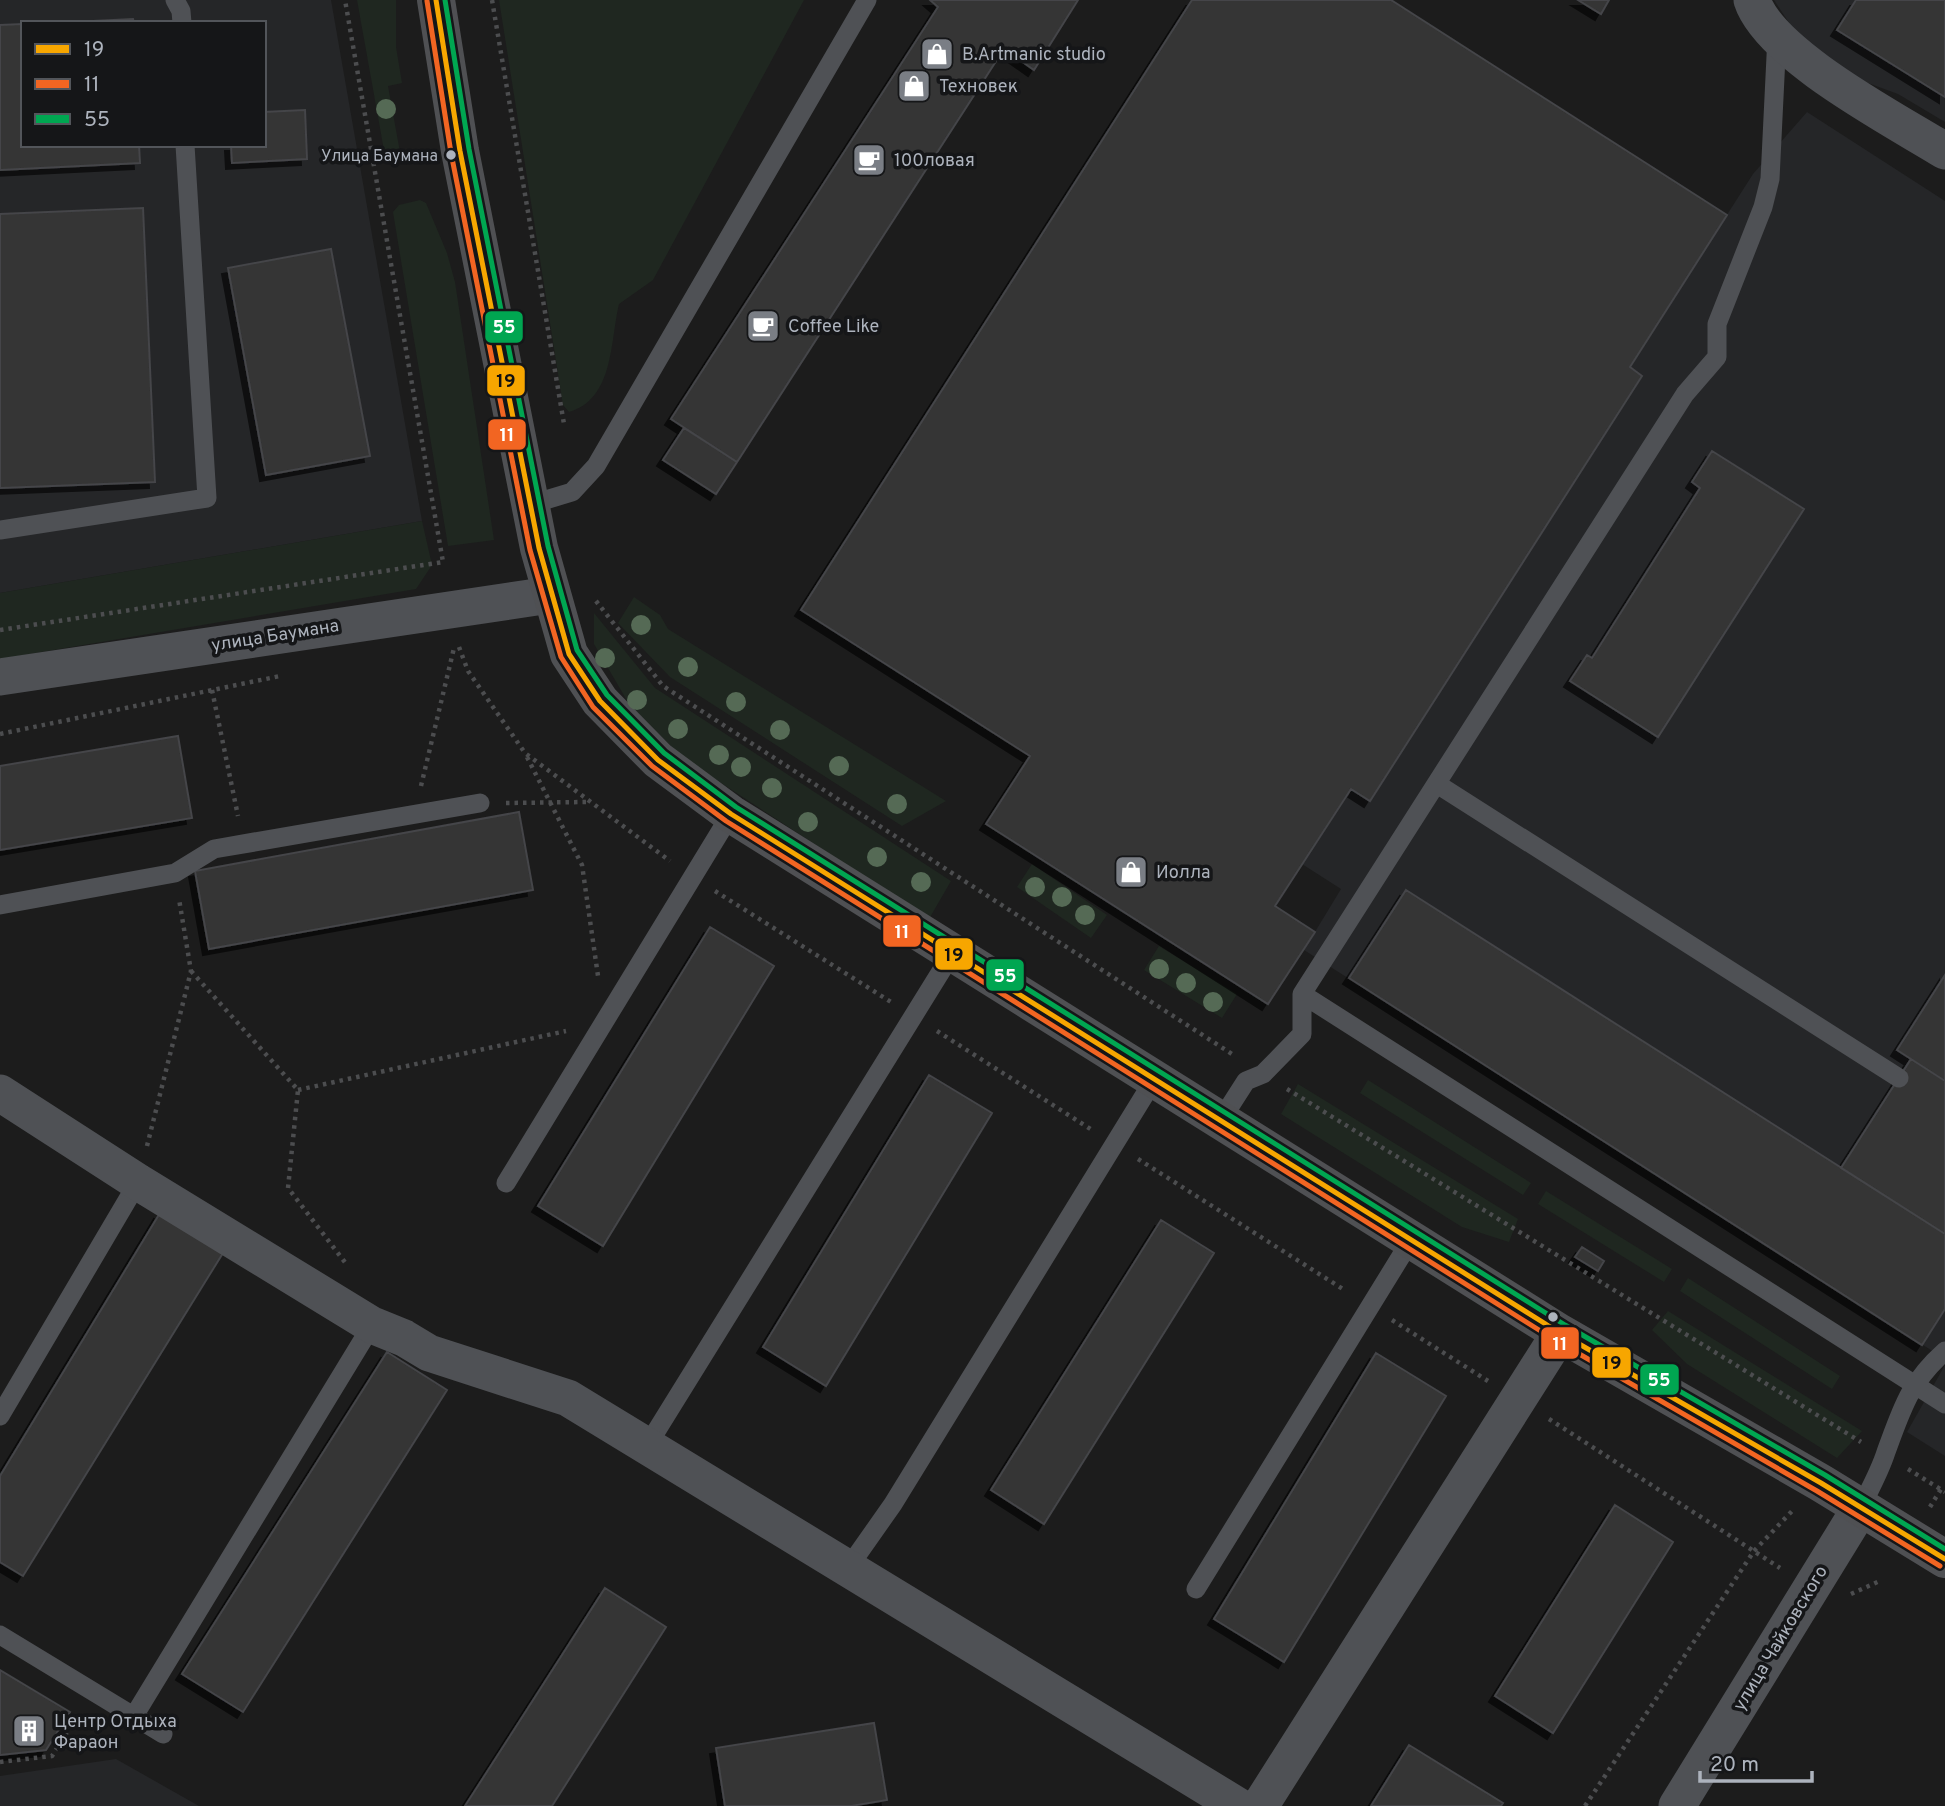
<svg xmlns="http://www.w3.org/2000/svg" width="1945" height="1806" viewBox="0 0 1945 1806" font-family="Overpass,sans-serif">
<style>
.built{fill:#252628;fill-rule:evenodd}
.green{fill:#1f2720}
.building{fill:#343434;stroke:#444548;stroke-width:2;filter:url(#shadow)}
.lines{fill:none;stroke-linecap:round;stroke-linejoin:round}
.path{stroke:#4c4d4f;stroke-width:4.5;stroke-dasharray:3.5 5;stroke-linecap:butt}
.service{stroke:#4f5155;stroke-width:19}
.minor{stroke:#4f5155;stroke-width:37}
.secondary{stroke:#4f5053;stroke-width:38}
.bus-1-casing{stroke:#151618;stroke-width:10}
.bus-2-casing{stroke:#151618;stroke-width:10}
.bus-3-casing{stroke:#151618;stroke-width:10}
.bus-1{stroke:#f7a600;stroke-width:5}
.bus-2{stroke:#f26522;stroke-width:5}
.bus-3{stroke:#00a651;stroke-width:5}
.tree{fill:#556a55}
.bus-dot{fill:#adb3bd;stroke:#151618;stroke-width:2.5}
.labels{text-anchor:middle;stroke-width:7;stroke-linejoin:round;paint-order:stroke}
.bus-label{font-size:16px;fill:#adb3bd;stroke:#151618;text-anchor:end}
.poi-label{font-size:18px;fill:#adb3bd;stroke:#151618;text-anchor:start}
.street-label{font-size:18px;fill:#adb3bd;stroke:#151618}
.line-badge{stroke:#151618;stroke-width:2.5}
.badge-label{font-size:19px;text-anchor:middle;font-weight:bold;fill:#fff}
.pale-badge-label{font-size:19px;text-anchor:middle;font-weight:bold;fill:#111}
</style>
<defs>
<filter id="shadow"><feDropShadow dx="-6" dy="6" stdDeviation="0" flood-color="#0009"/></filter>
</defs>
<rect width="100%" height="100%" fill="#1c1c1c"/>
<path class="built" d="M0 0H331L422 521 0 593ZM23 23H264V145H23Z
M1774 0H1945V122L1898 94 1816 64Z
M1807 112 1945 201V1359L1304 950 1341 889 1302 864 1351 789 1370 800 1642 376 1630 367 1753 174Z
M1945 1365V1456L1907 1432Z
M116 1759 199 1806H0V1776Z"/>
<path class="green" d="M357 0H396V47L402 83 388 86 400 152 385 156Z
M499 0H804L653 280 619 304C610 342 614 399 569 412L563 405Z
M420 200 426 203 447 253 455 282 494 540 448 546 393 212 399 205Z
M422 521 432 565 416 589 0 659V593Z
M634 597 660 615 668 629 946 801 902 826 670 677 618 623Z
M594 613 655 688 951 881 929 919 683 758 629 704 594 644Z
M1032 864 1107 915 1091 938 1017 887Z
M1159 946 1237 994 1222 1018 1144 970Z
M1368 1080 1531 1183 1523 1195 1360 1093Z
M1298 1084 1518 1219 1509 1242 1462 1227 1281 1114Z
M1546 1191 1672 1269 1664 1282 1538 1204Z
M1688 1278 1840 1376 1832 1389 1680 1291Z
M1668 1311 1862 1431 1837 1458 1687 1364 1652 1330Z"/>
<path class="building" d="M930 0H1078L1034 70 1004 49 737 462 671 419 938 7Z
M1192 0H1391L1727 215 1630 367 1642 376 1370 801 1351 789 1275 906 1315 932 1268 1004 986 824 1030 756 801 610Z
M1578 0H1609L1601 14Z
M1856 0H1945V97L1837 30Z
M133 19 134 23H52Z
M23 24V145H139L140 163 0 170V25Z
M305 110 307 159 232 163 231 145H264V112Z
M143 208 155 482 0 488V214Z
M331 249 370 456 266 475 228 268Z
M684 428 737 462 716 494 663 460Z
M1712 451 1804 509 1658 737 1570 681 1587 655 1592 658 1700 488 1692 482Z
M178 736 192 818 0 850V766Z
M519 812 533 890 209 949 195 871Z
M1406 890 1945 1234V1309L1922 1345 1349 978Z
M710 927 774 966 603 1246 538 1206Z
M1945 975V1081L1897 1050Z
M1911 1059 1945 1081V1234L1841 1168Z
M929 1075 992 1113 826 1386 763 1347Z
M160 1213 223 1253 23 1576 0 1562V1476Z
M1161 1220 1214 1253 1044 1524 991 1490Z
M1582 1247 1604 1261 1598 1271 1575 1257Z
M387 1352 447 1390 243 1712 182 1674Z
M1376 1353 1446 1396 1284 1662 1214 1619Z
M1615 1505 1673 1542 1553 1733 1495 1696Z
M605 1588 666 1627 552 1806H465Z
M0 1670 70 1712 46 1750 0 1755Z
M874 1723 887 1800 851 1806H725L716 1748Z
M1409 1745 1503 1803 1501 1806H1371Z"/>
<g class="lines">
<path class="path" d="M492 0 564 424
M596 601 663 686 1235 1056
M0 630 443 562 345 0
M459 647 468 671 525 753 670 861
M212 690 238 816
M0 734 280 676
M527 757 582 865 598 976
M421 786 454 648
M506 803 587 802
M715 891 891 1002
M191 971 298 1090 288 1188 347 1265
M937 1031 1092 1130
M1287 1089 1861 1442
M298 1090 566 1031
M147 1146 191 971 179 899
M1138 1159 1346 1291
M1392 1320 1488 1381
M1549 1419 1780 1568
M1908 1469 1945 1492
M1930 1507 1941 1489
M1851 1594 1882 1580
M0 1762 52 1756 78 1715
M1585 1806 1754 1551 1793 1510"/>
<path class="service" d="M175 0 181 11 182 23
M532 504 572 492 596 466 867 0
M0 530 207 498 185 145
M1437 784 1899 1078
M0 905 175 873 214 849 480 803
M1302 994 1945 1404
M1221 1120 1246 1081 1263 1074 1302 1034V994L1685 394 1717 357V324L1763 207 1770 179 1777 36
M506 1183 731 814
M0 1416 138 1182
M647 1446 953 952
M1861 1507C1870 1489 1880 1471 1886 1452 1902 1409 1909 1383 1945 1351
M848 1568 893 1504 1155 1078
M1196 1589 1411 1240
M0 1635 163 1734
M134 1716 372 1325"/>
<path class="minor" d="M1752 0C1770 55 1895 120 1945 151
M0 677 550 595
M0 1093 138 1182 372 1325 404 1338 429 1353 568 1398 1238 1806
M1260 1806 1560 1333
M1677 1806 1861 1507"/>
<path class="secondary" d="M436 0 460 151 539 548 569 654 600 701 658 760 731 814 1560 1333 1821 1483 1945 1559"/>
<defs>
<path id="bus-1" d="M436 0 460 151 539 548 569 654 600 701 658 760 731 814 1560 1333 1821 1483 1945 1559"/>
<path id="bus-2" d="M427 1 451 153 530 550 561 657 593 707 652 766 726 821 1555 1340 1817 1491 1940 1566"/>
<path id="bus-3" d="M445 0 469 149 548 546 577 650 607 695 664 753 736 807 1565 1325 1825 1475 1945 1549"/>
</defs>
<use href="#bus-1" class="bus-1-casing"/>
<use href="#bus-2" class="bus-2-casing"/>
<use href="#bus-3" class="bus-3-casing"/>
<use href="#bus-1" class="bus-1"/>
<use href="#bus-2" class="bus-2"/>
<use href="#bus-3" class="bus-3"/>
</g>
<g class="tree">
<circle cx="386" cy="109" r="10"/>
<circle cx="641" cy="625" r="10"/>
<circle cx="605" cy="658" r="10"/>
<circle cx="688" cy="667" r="10"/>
<circle cx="637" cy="700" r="10"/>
<circle cx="736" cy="702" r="10"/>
<circle cx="678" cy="729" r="10"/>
<circle cx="780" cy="730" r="10"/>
<circle cx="719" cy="755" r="10"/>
<circle cx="839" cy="766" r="10"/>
<circle cx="741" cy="767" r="10"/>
<circle cx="772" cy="788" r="10"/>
<circle cx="897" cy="804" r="10"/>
<circle cx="808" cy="822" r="10"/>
<circle cx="877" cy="857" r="10"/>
<circle cx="921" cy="882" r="10"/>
<circle cx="1035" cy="887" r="10"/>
<circle cx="1062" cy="897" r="10"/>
<circle cx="1085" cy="915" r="10"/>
<circle cx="1159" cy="969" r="10"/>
<circle cx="1186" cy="983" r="10"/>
<circle cx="1213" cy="1002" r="10"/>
</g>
<defs>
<symbol id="shop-square" viewBox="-11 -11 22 22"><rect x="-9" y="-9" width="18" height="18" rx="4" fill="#7a7e85" stroke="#151618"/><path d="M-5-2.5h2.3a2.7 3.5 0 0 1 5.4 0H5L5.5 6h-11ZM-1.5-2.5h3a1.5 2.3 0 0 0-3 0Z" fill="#fff"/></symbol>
<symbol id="cafe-square" viewBox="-11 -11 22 22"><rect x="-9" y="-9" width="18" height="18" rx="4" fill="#7a7e85" stroke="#151618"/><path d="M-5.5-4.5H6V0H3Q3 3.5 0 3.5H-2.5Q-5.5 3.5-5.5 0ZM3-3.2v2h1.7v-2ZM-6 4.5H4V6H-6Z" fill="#fff"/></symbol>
<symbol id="building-square" viewBox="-11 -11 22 22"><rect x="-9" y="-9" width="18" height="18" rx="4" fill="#7a7e85" stroke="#151618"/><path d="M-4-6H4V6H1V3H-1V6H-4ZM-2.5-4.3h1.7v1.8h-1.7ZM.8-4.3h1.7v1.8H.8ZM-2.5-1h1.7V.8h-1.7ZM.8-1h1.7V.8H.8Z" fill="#fff"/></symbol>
</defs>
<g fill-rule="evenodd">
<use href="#shop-square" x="918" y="35" width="38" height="38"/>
<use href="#shop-square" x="895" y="67" width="38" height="38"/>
<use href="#cafe-square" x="850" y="141" width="38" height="38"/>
<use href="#cafe-square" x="744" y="307" width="38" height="38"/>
<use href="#shop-square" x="1112" y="853" width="38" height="38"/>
<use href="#building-square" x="10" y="1712" width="38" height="38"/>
</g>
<g class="bus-dot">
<circle cx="451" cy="155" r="6"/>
<circle cx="1553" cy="1317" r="6"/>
</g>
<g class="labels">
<g class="bus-label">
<text x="438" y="161">Улица Баумана</text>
</g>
<g class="poi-label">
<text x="962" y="60">B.Artmanic studio</text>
<text x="939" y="92">Техновек</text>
<text x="894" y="166">100ловая</text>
<text x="788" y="332">Coffee Like</text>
<text x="1156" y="878">Иолла</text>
<text x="54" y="1727">Центр Отдыха<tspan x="54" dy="21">Фараон</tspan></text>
</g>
<g class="street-label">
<text transform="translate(275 635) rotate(-9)" y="6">улица Баумана</text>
<text transform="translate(1780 1638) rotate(-59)" y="6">улица Чайковского</text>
</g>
</g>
<g class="line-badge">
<rect x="484" y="310" width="40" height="34" rx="7" fill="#00a651"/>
<rect x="486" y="364" width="40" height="33" rx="7" fill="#f7a600"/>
<rect x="487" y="418" width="40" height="33" rx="7" fill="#f26522"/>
<rect x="882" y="914" width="40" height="34" rx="7" fill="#f26522"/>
<rect x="934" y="937" width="40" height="34" rx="7" fill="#f7a600"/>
<rect x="985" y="958" width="40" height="34" rx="7" fill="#00a651"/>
<rect x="1540" y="1326" width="40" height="34" rx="7" fill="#f26522"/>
<rect x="1591" y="1346" width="41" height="33" rx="7" fill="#f7a600"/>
<rect x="1639" y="1363" width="41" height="33" rx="7" fill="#00a651"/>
</g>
<g class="badge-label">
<text x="504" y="333">55</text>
<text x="507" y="441">11</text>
<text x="902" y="938">11</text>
<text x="1005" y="982">55</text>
<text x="1560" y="1350">11</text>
<text x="1659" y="1386">55</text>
</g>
<g class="pale-badge-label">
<text x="506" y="387">19</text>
<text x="954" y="961">19</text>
<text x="1612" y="1369">19</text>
</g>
<rect x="21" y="21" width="245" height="126" fill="#151618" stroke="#52555a" stroke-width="2"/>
<rect x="35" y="44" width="35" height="10" fill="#f7a600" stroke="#52555a" stroke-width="2"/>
<text x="84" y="56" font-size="21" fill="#adb3bd">19</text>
<rect x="35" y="79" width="35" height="10" fill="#f26522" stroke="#52555a" stroke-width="2"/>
<text x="84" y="91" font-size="21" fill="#adb3bd">11</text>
<rect x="35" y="114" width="35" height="10" fill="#00a651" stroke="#52555a" stroke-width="2"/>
<text x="84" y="126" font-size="21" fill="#adb3bd">55</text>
<path d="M1700 1771v10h112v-10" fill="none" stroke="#adb3bd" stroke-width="3.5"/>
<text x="1710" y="1771" font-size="21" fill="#adb3bd" stroke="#151618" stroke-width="5" paint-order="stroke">20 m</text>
</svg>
